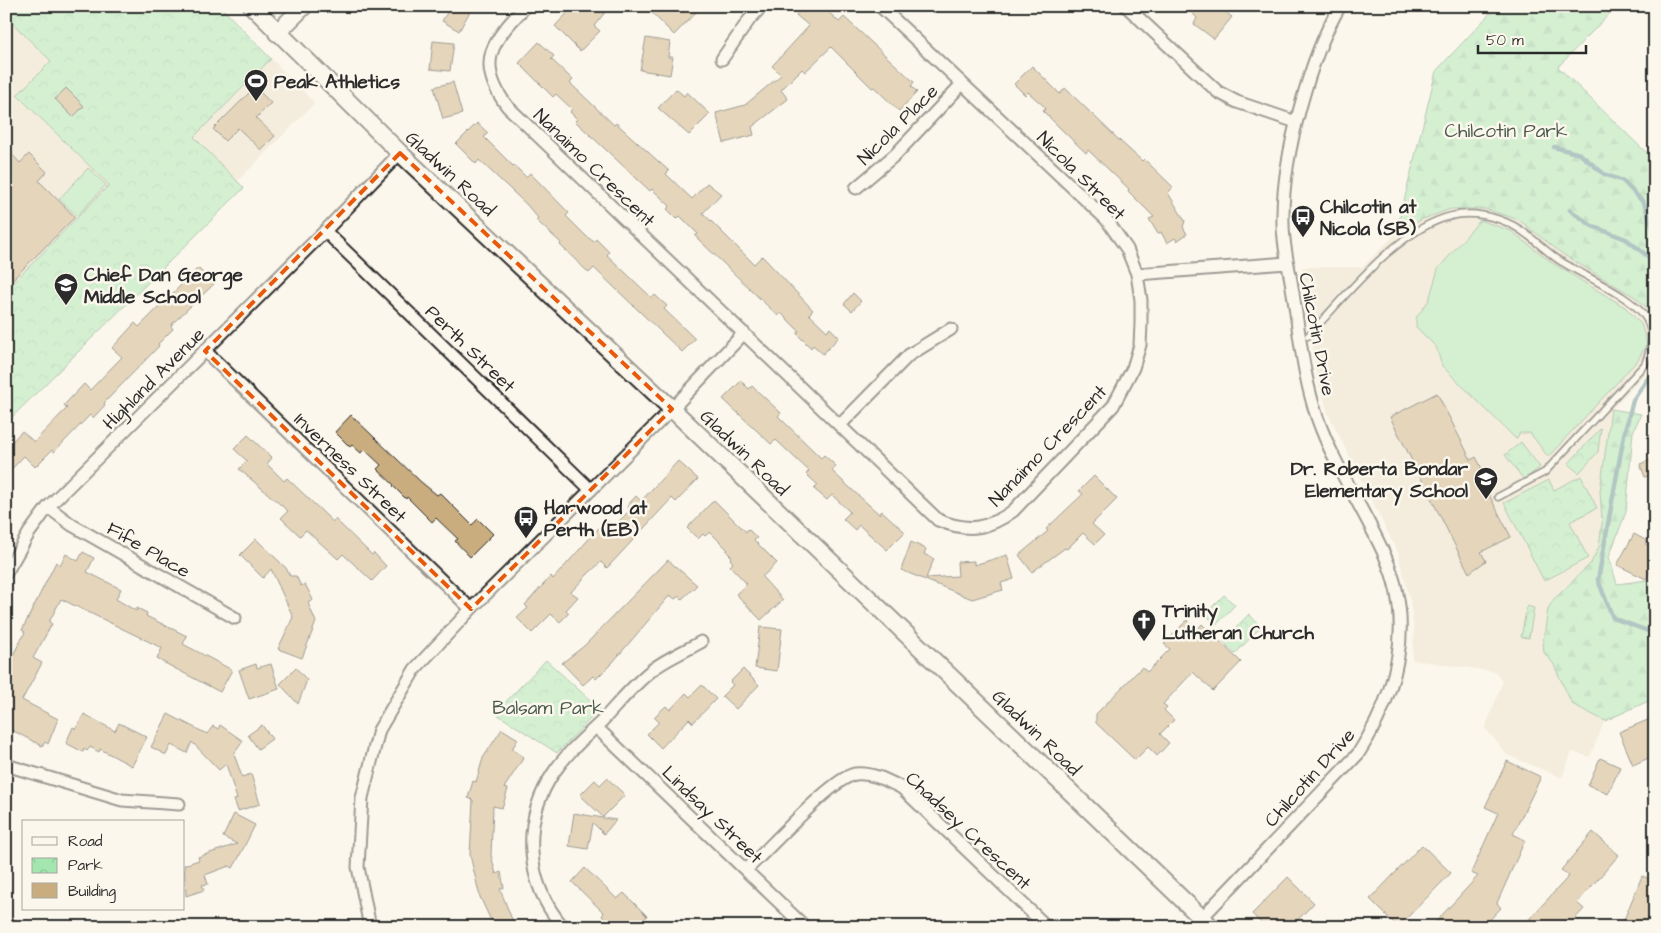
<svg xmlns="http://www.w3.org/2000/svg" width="1661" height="933" viewBox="0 0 1661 933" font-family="'Architects Daughter',sans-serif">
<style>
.built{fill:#ece1cb}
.grass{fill:#a4e6b0;stroke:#68886e}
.forest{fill:url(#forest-firs);stroke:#68886e}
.park{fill:url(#park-crowns);stroke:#68886e}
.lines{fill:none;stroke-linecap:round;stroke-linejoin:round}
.stream{stroke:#5a8990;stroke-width:4.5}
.building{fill:#caad7f;stroke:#2b2b2b}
.lane-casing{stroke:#2b2b2b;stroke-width:9}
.street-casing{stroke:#2b2b2b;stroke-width:15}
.secondary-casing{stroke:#2b2b2b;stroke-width:20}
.lane{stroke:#fbf7ec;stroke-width:5.5}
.street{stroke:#fbf7ec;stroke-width:11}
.secondary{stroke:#fbf7ec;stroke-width:16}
.marked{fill:none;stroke:#e8590c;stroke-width:4;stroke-dasharray:10 6;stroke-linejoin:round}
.labels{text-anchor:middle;stroke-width:5;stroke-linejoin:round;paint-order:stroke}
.poi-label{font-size:19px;font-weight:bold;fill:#2b2b2b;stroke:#fbf7ec;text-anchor:start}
.street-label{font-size:19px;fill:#2b2b2b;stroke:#fbf7ec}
.park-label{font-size:19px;fill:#495a4c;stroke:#fbf7ec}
</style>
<defs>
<pattern id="forest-firs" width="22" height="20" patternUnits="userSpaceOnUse" patternTransform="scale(1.25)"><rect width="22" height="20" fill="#a4e6b0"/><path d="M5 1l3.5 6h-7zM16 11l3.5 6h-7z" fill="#8dc598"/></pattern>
<pattern id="park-crowns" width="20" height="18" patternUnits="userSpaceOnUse" patternTransform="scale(1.25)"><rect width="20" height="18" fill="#a4e6b0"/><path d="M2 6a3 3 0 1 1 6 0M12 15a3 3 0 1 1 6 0" fill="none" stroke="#8dc598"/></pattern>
</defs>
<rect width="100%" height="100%" fill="#fbf7ec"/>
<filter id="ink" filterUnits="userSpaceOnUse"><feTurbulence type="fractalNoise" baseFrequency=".02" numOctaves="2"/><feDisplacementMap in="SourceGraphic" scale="10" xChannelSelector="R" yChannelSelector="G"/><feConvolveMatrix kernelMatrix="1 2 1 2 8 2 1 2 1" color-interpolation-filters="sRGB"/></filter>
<g filter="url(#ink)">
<path class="built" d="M6 6H220L315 103 238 181 244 188 6 423Z
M1451 209H1485L1519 220 1564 255 1635 297 1655 315V361L1652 367 1611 410 1600 491 1601 539 1596 555 1591 563 1559 592 1548 609 1543 642 1544 653 1553 663 1572 704 1605 721 1590 757 1572 752 1562 778 1507 755 1485 728 1502 683 1496 672 1412 660 1414 632 1410 601 1398 553 1328 414 1316 372 1302 267H1363L1396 233 1423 219Z"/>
<path class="grass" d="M88 168 106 185 77 216 59 199Z
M1480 220 1511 231 1554 264 1625 307 1641 324 1647 343 1638 360 1548 457 1530 433H1520L1516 439 1442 366 1436 347 1416 327V318L1429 300 1438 269Z"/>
<path class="forest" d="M1497 6H1617L1558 67 1655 161V315L1635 297 1564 255 1519 220 1485 209H1451L1423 219 1396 233 1436 71Z
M1611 409 1641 414 1633 432 1626 512 1609 557 1617 584 1655 579V698L1605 721 1572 704 1553 663 1544 653 1543 642 1548 609 1553 600 1591 563 1599 547 1602 523 1600 491Z"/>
<path class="park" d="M6 6H220L271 59 194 137 244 188 6 423V290L109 185 17 95 51 61 6 17Z
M1601 428 1598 452 1579 473 1568 464Z
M1521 442 1540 467 1524 480 1505 455Z
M1581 476 1597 508 1570 522 1588 558 1544 581 1504 503 1549 480 1554 490Z
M1224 595 1235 605 1216 625 1205 614Z
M1527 606 1534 608 1529 638 1521 637Z
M1249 614 1261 627 1235 654 1223 641Z
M546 660 600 709 557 753 495 713Z"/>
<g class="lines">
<path class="stream" d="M1554 147 1580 154 1604 174 1623 181 1644 203 1655 234
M1570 210 1592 226 1626 239 1655 262
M1655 368 1633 400 1624 435 1598 580 1613 618 1648 631 1655 632"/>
</g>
<path class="building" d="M451 6H473L459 31 442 21Z
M574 6H610L594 26 600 31 580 51 555 26Z
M645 6H702L674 35Z
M804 6H822L839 22 844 17 914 82 911 86 917 92 899 111 874 87 872 88 831 47 805 72 802 69 781 90 788 99 752 127 754 135 724 143 716 113 745 105 781 75 772 66 809 26 796 15Z
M1186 6H1217L1232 17 1214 39 1194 24 1197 18Z
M646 38 670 42 668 57H673L670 75 640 70Z
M433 41 454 43 450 71 430 69Z
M539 42 554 56 551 59 573 80 570 83 614 125 616 123 669 171 666 174 692 199 707 183 721 194 703 213 754 264 762 256 813 310 809 314 827 331 830 328 839 337 823 354 813 345 811 348 797 334 799 331 781 313 778 316 695 236 698 234 680 216 677 219 667 209 670 206 652 189 650 191 575 121 577 119 570 112 572 109 556 94 553 97 519 63Z
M1032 66 1060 94 1065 88 1120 141 1142 161 1144 159 1173 187 1168 193 1185 221 1183 227 1187 234 1177 241 1175 238 1167 243 1161 232 1158 234 1149 219 1154 217 1128 191 1129 189 1088 150 1086 153 1061 129 1043 111 1046 108 1028 92 1025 95 1014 84Z
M453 82 462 114 443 119 434 87Z
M255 87 271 103 256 118 275 136 261 150 238 128 225 141 213 129Z
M66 88 84 106 73 117 55 99Z
M676 89 684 96 687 92 710 114 689 135 658 108Z
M477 123 488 133 484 137 513 166 514 165 526 177 530 173 569 213 566 216 586 236 594 242 596 239 609 252 607 255 652 298 655 295 667 306 664 309 695 339 682 352 594 268 589 273 560 245 561 243 536 220 538 218 526 204 479 160 476 164 456 144Z
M6 148 20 163 29 154 47 172 39 181 75 217 6 286Z
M198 268 214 284 173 323 171 326 173 329 158 344 159 346 104 403 105 405 93 418 90 415 54 452 52 450 35 467 24 456 6 475V448L22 431 34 442 67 408 64 405 84 384 90 390 122 357 112 348 135 323 139 327Z
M853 293 861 301 852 311 844 304Z
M741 381 749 389 752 386 781 413 778 416 821 458 824 455 836 466 832 471 848 486 879 514 882 511 905 532 887 550 859 525 855 530 843 519 850 512 832 495 827 500 814 489 818 485 806 474 809 471 776 440 771 444 723 399Z
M1437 393 1471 460 1476 457 1490 485 1485 487 1511 537 1481 552 1486 561 1469 573 1390 417Z
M351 415 421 482 437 495 440 493 472 525 478 519 493 534 470 557 455 541 458 539 436 518 432 522 407 497 406 499 393 486 394 485 377 469 381 465 364 449 361 453 352 445 350 447 335 432Z
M248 435 272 458 267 464 284 481 287 478 333 522 335 519 372 555 374 553 386 566 372 581 343 554 338 559 306 530 300 536 281 518 288 511 239 469 247 461 234 449Z
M1655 458V474L1645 477 1640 464Z
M678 461 698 479 676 502 672 498 607 568 601 562 588 574 571 592 578 597 566 610 569 613 560 622 551 614 532 633 517 618 528 608 525 605 551 576 553 579 606 520 614 526 630 510 627 506 636 496 641 501Z
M1094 476 1117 499 1092 524 1104 535 1095 544 1083 533 1067 549 1065 548 1032 572 1019 555 1048 531 1046 529 1083 494 1079 491Z
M714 500 746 532 748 529 757 538 754 540 777 563 762 577 783 600 761 620 736 594 747 584 730 566 733 563 730 559 732 557 726 551 728 550 710 532 705 536 703 534 698 539 687 528Z
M1634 534 1647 541 1645 544 1655 548V563L1646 579 1617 565Z
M256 539 286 568 290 576H296L301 586 305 584 313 600 308 603 316 622 302 658 278 649 293 617 271 569 263 578 240 555Z
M911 542 926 549 924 554 934 559 926 578 958 576 957 562 974 561V565L1007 555 1014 579 1001 583 1003 590 972 599 901 570Z
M83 552 94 558 87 572 121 589 116 599 136 611 137 608 147 613 146 616 187 636 183 644 232 670 220 692 157 659 162 648 61 599 49 622 52 624 33 658 42 663 22 700 58 719 48 744 45 742 42 746 6 727V657L11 659 25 632 22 630 56 562 60 565 66 554 78 561Z
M668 560 697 585 682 599 679 596 675 599 670 595 613 662 596 679 593 676 583 685 562 663 584 646Z
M1187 620 1197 630 1202 624 1241 662 1213 691 1193 672 1163 704 1167 707 1164 710 1174 720 1160 734 1169 743 1157 756 1148 747 1135 760 1096 723V714L1142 667 1147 672 1170 649 1164 644Z
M760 627 782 629 777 671 755 668Z
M256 664 257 668 271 664 279 689 249 699 239 670Z
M296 668 307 680 298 704 280 684Z
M743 669 759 685 736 709 722 696 733 685 730 682Z
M702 685 716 699 693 723 689 719 661 748 647 734 659 722 654 717 666 706 670 710 686 693 690 697Z
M84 714 115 731 119 723 147 737 132 766 100 749 99 752 90 747 87 751 84 749 83 752 66 743 73 727 76 729Z
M168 714 207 734 213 726 218 729 220 725 243 741 234 754 242 777 251 774 260 804 238 811 234 800 237 799 226 764 219 770 192 742 187 753 171 745 166 755 151 747Z
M1655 717V755L1633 765 1619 732Z
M262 725 272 739 258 749 248 735Z
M502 729 518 739 512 749 524 757 504 788 508 789 502 808 493 806 491 855 496 874 501 872 504 888 500 889 515 927H494L480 897 470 855 473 800 468 798 473 781 476 782 483 758Z
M1600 758 1620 767 1608 794 1588 785Z
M1507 761 1541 777 1513 834 1525 840 1497 903 1501 908 1483 927H1431L1478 876 1471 873 1498 813 1485 807Z
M607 778 625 795 603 817 580 795 595 780 600 785Z
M574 813 585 815 616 820 604 834 593 823 588 849 569 846Z
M234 814 255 825 237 861 233 868 229 866 205 875 208 884 202 885 204 890 186 896 184 865 199 860 198 857 237 844 223 837Z
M1593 832 1619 855 1577 903 1584 909 1567 927H1522L1569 876 1561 870Z
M1422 845 1451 873 1398 927 1370 899Z
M585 868 617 899 624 893 647 916 644 919 651 927H613L602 916 604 913 572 882Z
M1642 876 1655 881V927H1621Z
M1288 877 1314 903 1291 927H1265L1252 914Z"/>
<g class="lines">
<defs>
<path id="lane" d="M1308 336C1346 296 1397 229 1451 216 1471 211 1496 216 1514 226 1529 234 1542 248 1556 258 1578 274 1636 297 1647 320 1655 337 1651 347 1645 364L1545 472 1498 497"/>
<path id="street" d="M526 6C493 40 474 62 507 106L938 520C967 532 987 530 1013 511L1113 406 1133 368 1140 345 1141 324V300L1137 274 1127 249 1106 219 880 6
M1126 6 1218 92 1237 102 1296 122
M722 59 749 20 762 6
M856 188 896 154 962 84
M325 231 591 490
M1137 274 1287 263
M205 351 471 609
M840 425 909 355 951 329
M48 507 72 525 235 618
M6 573 29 533 48 507 325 231 400 153
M596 727 805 927
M6 765 122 800 179 804
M746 870C767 851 832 778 855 774 872 772 888 781 902 788L1047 927
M370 927 358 867 362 798 379 730 415 669 471 609 672 409 744 333
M563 927C525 882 521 821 554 772 567 753 584 738 601 722 617 705 633 685 652 670 666 659 685 651 701 642
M1193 927 1358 754C1397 693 1416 626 1385 556 1364 509 1334 466 1317 417 1302 373 1299 327 1291 281 1287 259 1282 237 1283 215 1283 156 1310 56 1340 6"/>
<path id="secondary" d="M252 6 400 153 672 409 1211 927
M277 33 304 6"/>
</defs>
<use href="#lane" class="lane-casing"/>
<use href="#street" class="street-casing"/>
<use href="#secondary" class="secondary-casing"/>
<use href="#lane" class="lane"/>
<use href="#street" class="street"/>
<use href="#secondary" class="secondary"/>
</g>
</g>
<path d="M0 0H1661V933H0ZM400 153 672 409 471 609 205 351Z" fill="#fbf7ec" fill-opacity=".55" fill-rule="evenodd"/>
<path class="marked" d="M400 153 672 409 471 609 205 351Z"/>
<defs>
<symbol id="stadium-pin" viewBox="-11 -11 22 30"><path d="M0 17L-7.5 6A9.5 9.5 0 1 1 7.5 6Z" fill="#2b2b2b" stroke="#fbf7ec"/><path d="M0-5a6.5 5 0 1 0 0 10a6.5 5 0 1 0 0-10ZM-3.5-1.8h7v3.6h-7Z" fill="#fff"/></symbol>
<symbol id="bus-pin" viewBox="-11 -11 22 30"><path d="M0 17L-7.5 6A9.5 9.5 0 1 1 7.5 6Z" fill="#2b2b2b" stroke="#fbf7ec"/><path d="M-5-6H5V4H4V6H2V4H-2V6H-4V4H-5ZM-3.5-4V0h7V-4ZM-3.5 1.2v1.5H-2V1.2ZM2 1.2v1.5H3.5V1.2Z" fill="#fff"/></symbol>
<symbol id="school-pin" viewBox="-11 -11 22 30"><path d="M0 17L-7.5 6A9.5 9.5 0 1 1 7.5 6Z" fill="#2b2b2b" stroke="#fbf7ec"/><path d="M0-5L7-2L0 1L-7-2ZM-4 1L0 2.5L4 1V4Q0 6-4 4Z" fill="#fff"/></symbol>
<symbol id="church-pin" viewBox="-11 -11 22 30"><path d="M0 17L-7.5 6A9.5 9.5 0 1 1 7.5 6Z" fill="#2b2b2b" stroke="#fbf7ec"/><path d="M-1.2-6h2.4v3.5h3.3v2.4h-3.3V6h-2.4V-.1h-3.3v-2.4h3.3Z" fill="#fff"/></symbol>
</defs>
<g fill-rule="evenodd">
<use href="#stadium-pin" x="242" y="67" width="28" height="38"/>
<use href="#bus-pin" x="1289" y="203" width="28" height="38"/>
<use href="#school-pin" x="52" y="271" width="28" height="38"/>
<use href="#school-pin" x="1472" y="465" width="28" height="38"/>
<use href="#bus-pin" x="512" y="504" width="28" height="38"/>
<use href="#church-pin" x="1130" y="607" width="28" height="38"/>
</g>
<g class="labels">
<g class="poi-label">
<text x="274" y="88">Peak Athletics</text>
<text x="1320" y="213">Chilcotin at<tspan x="1320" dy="22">Nicola (SB)</tspan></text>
<text x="84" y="281">Chief Dan George<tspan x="84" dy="22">Middle School</tspan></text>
<text x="1468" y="475" text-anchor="end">Dr. Roberta Bondar<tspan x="1468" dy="22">Elementary School</tspan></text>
<text x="544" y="514">Harwood at<tspan x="544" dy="22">Perth (EB)</tspan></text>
<text x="1162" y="617">Trinity<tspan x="1162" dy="22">Lutheran Church</tspan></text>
</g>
<g class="street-label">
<text transform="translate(897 124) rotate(-45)" y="7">Nicola Place</text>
<text transform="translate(595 167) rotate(44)" y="7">Nanaimo Crescent</text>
<text transform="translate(451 173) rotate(43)" y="7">Gladwin Road</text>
<text transform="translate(1082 175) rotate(45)" y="7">Nicola Street</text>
<text transform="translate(1318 334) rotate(79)" y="7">Chilcotin Drive</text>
<text transform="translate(471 348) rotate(44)" y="7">Perth Street</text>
<text transform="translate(153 378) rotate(-45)" y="7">Highland Avenue</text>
<text transform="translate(1047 445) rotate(-46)" y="7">Nanaimo Crescent</text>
<text transform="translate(745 452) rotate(44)" y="7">Gladwin Road</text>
<text transform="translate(351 467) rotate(44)" y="7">Inverness Street</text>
<text transform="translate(149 549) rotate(30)" y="7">Fife Place</text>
<text transform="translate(1037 732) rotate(44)" y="7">Gladwin Road</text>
<text transform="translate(1309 777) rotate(-48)" y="7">Chilcotin Drive</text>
<text transform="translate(713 814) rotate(44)" y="7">Lindsay Street</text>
<text transform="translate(969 830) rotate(43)" y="7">Chadsey Crescent</text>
</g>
<g class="park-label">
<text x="1506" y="137">Chilcotin Park</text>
<text x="548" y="714">Balsam Park</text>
</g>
</g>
<rect width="1661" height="933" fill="none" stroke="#fbf7ec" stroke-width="25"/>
<rect x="12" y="12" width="1636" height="908" fill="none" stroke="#2b2b2b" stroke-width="2" filter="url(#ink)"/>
<rect x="22" y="820" width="162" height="90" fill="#fbf7ec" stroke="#a8a59f"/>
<rect x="32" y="837" width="25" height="8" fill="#fbf7ec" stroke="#a8a59f"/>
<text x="68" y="846" font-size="15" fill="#2b2b2b">Road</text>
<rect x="32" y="858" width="25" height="15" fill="url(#park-crowns)" stroke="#a8a59f"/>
<text x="68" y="870" font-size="15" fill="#2b2b2b">Park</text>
<rect x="32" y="883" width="25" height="15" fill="#caad7f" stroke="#a8a59f"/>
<text x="68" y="896" font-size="15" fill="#2b2b2b">Building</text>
<path d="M1478 45v8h108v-8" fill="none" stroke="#2b2b2b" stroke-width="2.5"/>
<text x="1486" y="45" font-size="15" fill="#2b2b2b" stroke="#fbf7ec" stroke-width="4" paint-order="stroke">50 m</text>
</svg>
